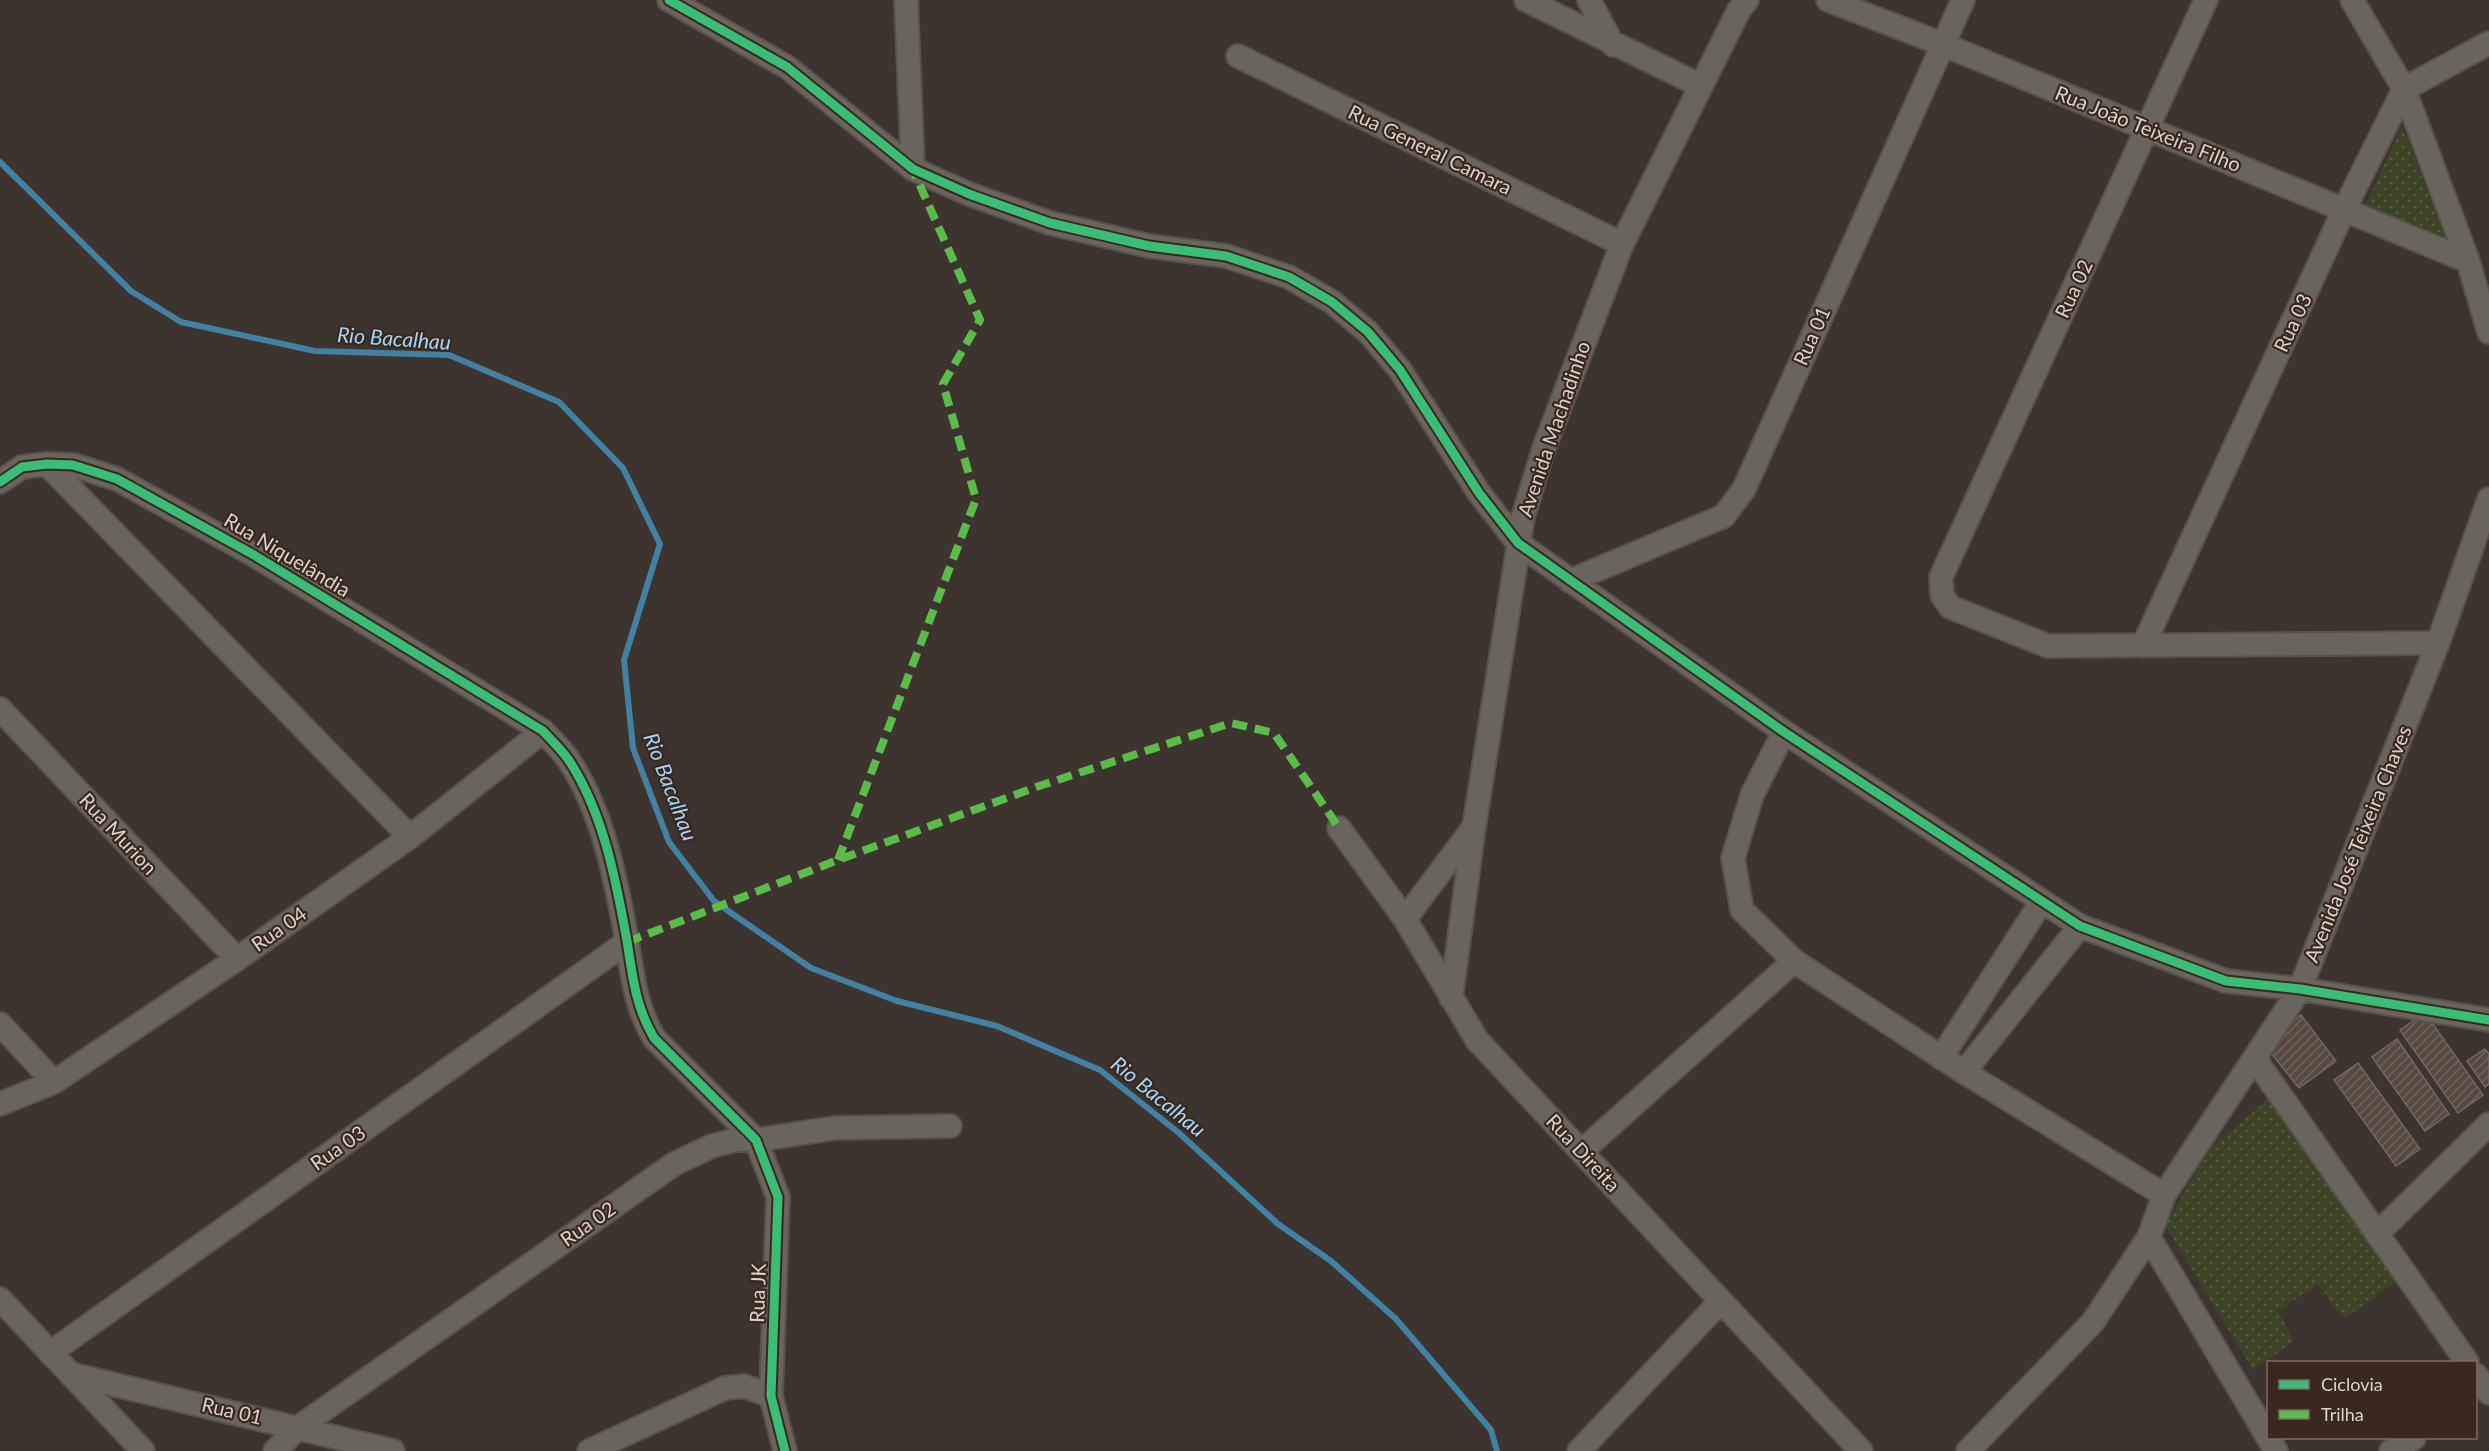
<svg xmlns="http://www.w3.org/2000/svg" width="2489" height="1451" viewBox="0 0 2489 1451" font-family="Lato,sans-serif">
<style>
.park{fill:url(#park-dots)}
.lines{fill:none;stroke-linecap:round;stroke-linejoin:round}
.stream{stroke:#4280a4;stroke-width:6}
.building{fill:url(#building-hatch);stroke:#716864;stroke-width:1.5}
.minor-casing{stroke:#59514d;stroke-width:26}
.minor{stroke:#69655d;stroke-width:22}
.quiet{stroke:#5cbc4b;stroke-width:8;stroke-dasharray:15 8;stroke-linecap:butt}
.cycleway-casing{stroke:#3a281f;stroke-width:13}
.cycleway{stroke:#3abd76;stroke-width:9}
.labels{text-anchor:middle;stroke-width:4.5;stroke-linejoin:round;paint-order:stroke}
.street-label{font-size:20px;fill:#ddd2cb;stroke:#3a281f}
.water-label{font-size:21px;font-style:italic;fill:#a0d6fa;stroke:#3a281f}
</style>
<defs>
<pattern id="park-dots" width="8" height="8" patternUnits="userSpaceOnUse" patternTransform="scale(1.5)"><rect width="8" height="8" fill="#3c4425"/><path d="M2 2h.1M6 6h.1" fill="none" stroke="#585e43" stroke-width="1.8" stroke-linecap="round"/></pattern>
<pattern id="building-hatch" width="6" height="6" patternUnits="userSpaceOnUse" patternTransform="scale(1.5)"><rect width="6" height="6" fill="#584840"/><path d="M-1 1l2-2M0 6l6-6M5 7l2-2" fill="none" stroke="#70625a"/></pattern>
</defs>
<rect width="100%" height="100%" fill="#3e342f"/>
<path class="park" d="M2402 126 2447 242 2364 209Z
M2269 1098 2397 1281 2344 1319 2318 1284 2278 1311 2294 1341 2253 1370 2165 1225 2209 1150Z"/>
<g class="lines">
<path class="stream" d="M0 162 131 291 181 322 315 351 449 355 559 402 623 468 660 544 624 660 633 748 669 842 714 901 811 968 897 1001 997 1026 1100 1070 1179 1133 1278 1224 1331 1261 1396 1319 1491 1430 1497 1451"/>
</g>
<path class="building" d="M2425 1013 2483 1095 2458 1113 2400 1030Z
M2301 1015 2336 1061 2299 1088 2271 1053 2273 1037Z
M2397 1039 2449 1114 2425 1131 2372 1057Z
M2485 1049 2489 1054V1084L2485 1087 2467 1061Z
M2358 1063 2420 1149 2396 1166 2334 1080Z"/>
<g class="lines">
<defs>
<path id="minor" d="M669 0 787 67 913 169 969 194 1050 223 1149 246 1226 256 1289 277 1332 302 1368 332 1400 370 1479 493 1518 543 1784 732 2080 926 2226 981 2300 989 2489 1020
M906 0 913 169
M1526 0 1701 86
M1589 0 1613 45
M1828 0 1942 44 2468 261
M2206 0 1941 577 1942 595 1950 607 2048 646 2438 643
M2352 0 2404 89 2468 261 2489 332
M1238 56 1622 244
M47 464 410 837
M0 482 22 467 47 464 73 465 117 479 254 555 543 731C551 740 561 749 568 759 603 811 616 880 627 941 633 978 635 1005 654 1038L756 1140 778 1197 771 1396 785 1451
M1570 581 1724 516 1744 489 1963 0
M2143 646 2344 210 2404 89 2489 43
M0 709 237 959
M1784 732 1752 795 1733 858 1742 910 1794 961 1964 1072 2164 1195
M1339 828 1405 919 1477 1040 1861 1451
M1405 919 1473 828
M1451 998 1474 827 1523 517 1544 448 1622 244 1739 10 1747 0
M0 1024 54 1082
M1941 1058 2042 901
M2255 1059 2467 1362
M1964 1072 2080 926
M0 1104 54 1082 237 959 410 837 543 731
M1582 1151 1794 961
M2377 1234 2489 1124
M2149 1237 2276 1451
M0 1299 143 1451
M50 1353 627 942
M70 1374 393 1451
M2476 1375 2489 1393
M275 1451 299 1427 674 1164 712 1146 735 1140H756L835 1128 950 1126
M589 1451 725 1388 744 1386 771 1396
M1579 1451 1720 1302
M1968 1451 2093 1322 2149 1237 2164 1195 2300 989 2438 643 2489 499
M2391 1451 2414 1438"/>
</defs>
<use href="#minor" class="minor-casing"/>
<use href="#minor" class="minor"/>
<path class="quiet" d="M838 860 976 499 943 384 980 320 913 170
M627 942 838 860 1039 786 1231 723 1274 733 1339 828"/>
<defs>
<path id="cycleway" d="M669 0 787 67 913 169 969 194 1050 223 1149 246 1226 256 1289 277 1332 302 1368 332 1400 370 1479 493 1518 543 1784 732 2080 926 2226 981 2300 989 2489 1020
M0 482 22 467 47 464 73 465 117 479 254 555 543 731C551 740 561 749 568 759 603 811 616 880 627 941 633 978 635 1005 654 1038L756 1140 778 1197 771 1396 785 1451"/>
</defs>
<use href="#cycleway" class="cycleway-casing"/>
<use href="#cycleway" class="cycleway"/>
</g>
<g class="labels">
<g class="street-label">
<text transform="translate(2148 129) rotate(22)" y="7">Rua João Teixeira Filho</text>
<text transform="translate(1430 150) rotate(26)" y="7">Rua General Camara</text>
<text transform="translate(2074 289) rotate(-65)" y="7">Rua 02</text>
<text transform="translate(2293 323) rotate(-65)" y="7">Rua 03</text>
<text transform="translate(1812 336) rotate(-66)" y="7">Rua 01</text>
<text transform="translate(1554 429) rotate(-71)" y="7">Avenida Machadinho</text>
<text transform="translate(287 555) rotate(31)" y="7">Rua Niquelândia</text>
<text transform="translate(118 834) rotate(47)" y="7">Rua Murion</text>
<text transform="translate(2358 844) rotate(-68)" y="7">Avenida José Teixeira Chaves</text>
<text transform="translate(279 929) rotate(-35)" y="7">Rua 04</text>
<text transform="translate(338 1148) rotate(-35)" y="7">Rua 03</text>
<text transform="translate(1583 1153) rotate(47)" y="7">Rua Direita</text>
<text transform="translate(588 1224) rotate(-35)" y="7">Rua 02</text>
<text transform="translate(758 1293) rotate(-88)" y="7">Rua JK</text>
<text transform="translate(232 1411) rotate(13)" y="7">Rua 01</text>
</g>
<g class="water-label">
<text transform="translate(394 339) rotate(4)" y="7">Rio Bacalhau</text>
<text transform="translate(670 787) rotate(69)" y="7">Rio Bacalhau</text>
<text transform="translate(1158 1097) rotate(39)" y="7">Rio Bacalhau</text>
</g>
</g>
<rect x="2267" y="1361" width="210" height="78" fill="#3a281f" stroke="#7b6c64" stroke-width="1.5"/>
<rect x="2279" y="1380" width="30" height="9" fill="#3abd76" stroke="#7b6c64" stroke-width="1.5"/>
<text x="2321" y="1391" font-size="18" fill="#ddd2cb">Ciclovia</text>
<rect x="2279" y="1410" width="30" height="9" fill="#5cbc4b" stroke="#7b6c64" stroke-width="1.5"/>
<text x="2321" y="1421" font-size="18" fill="#ddd2cb">Trilha</text>
</svg>
